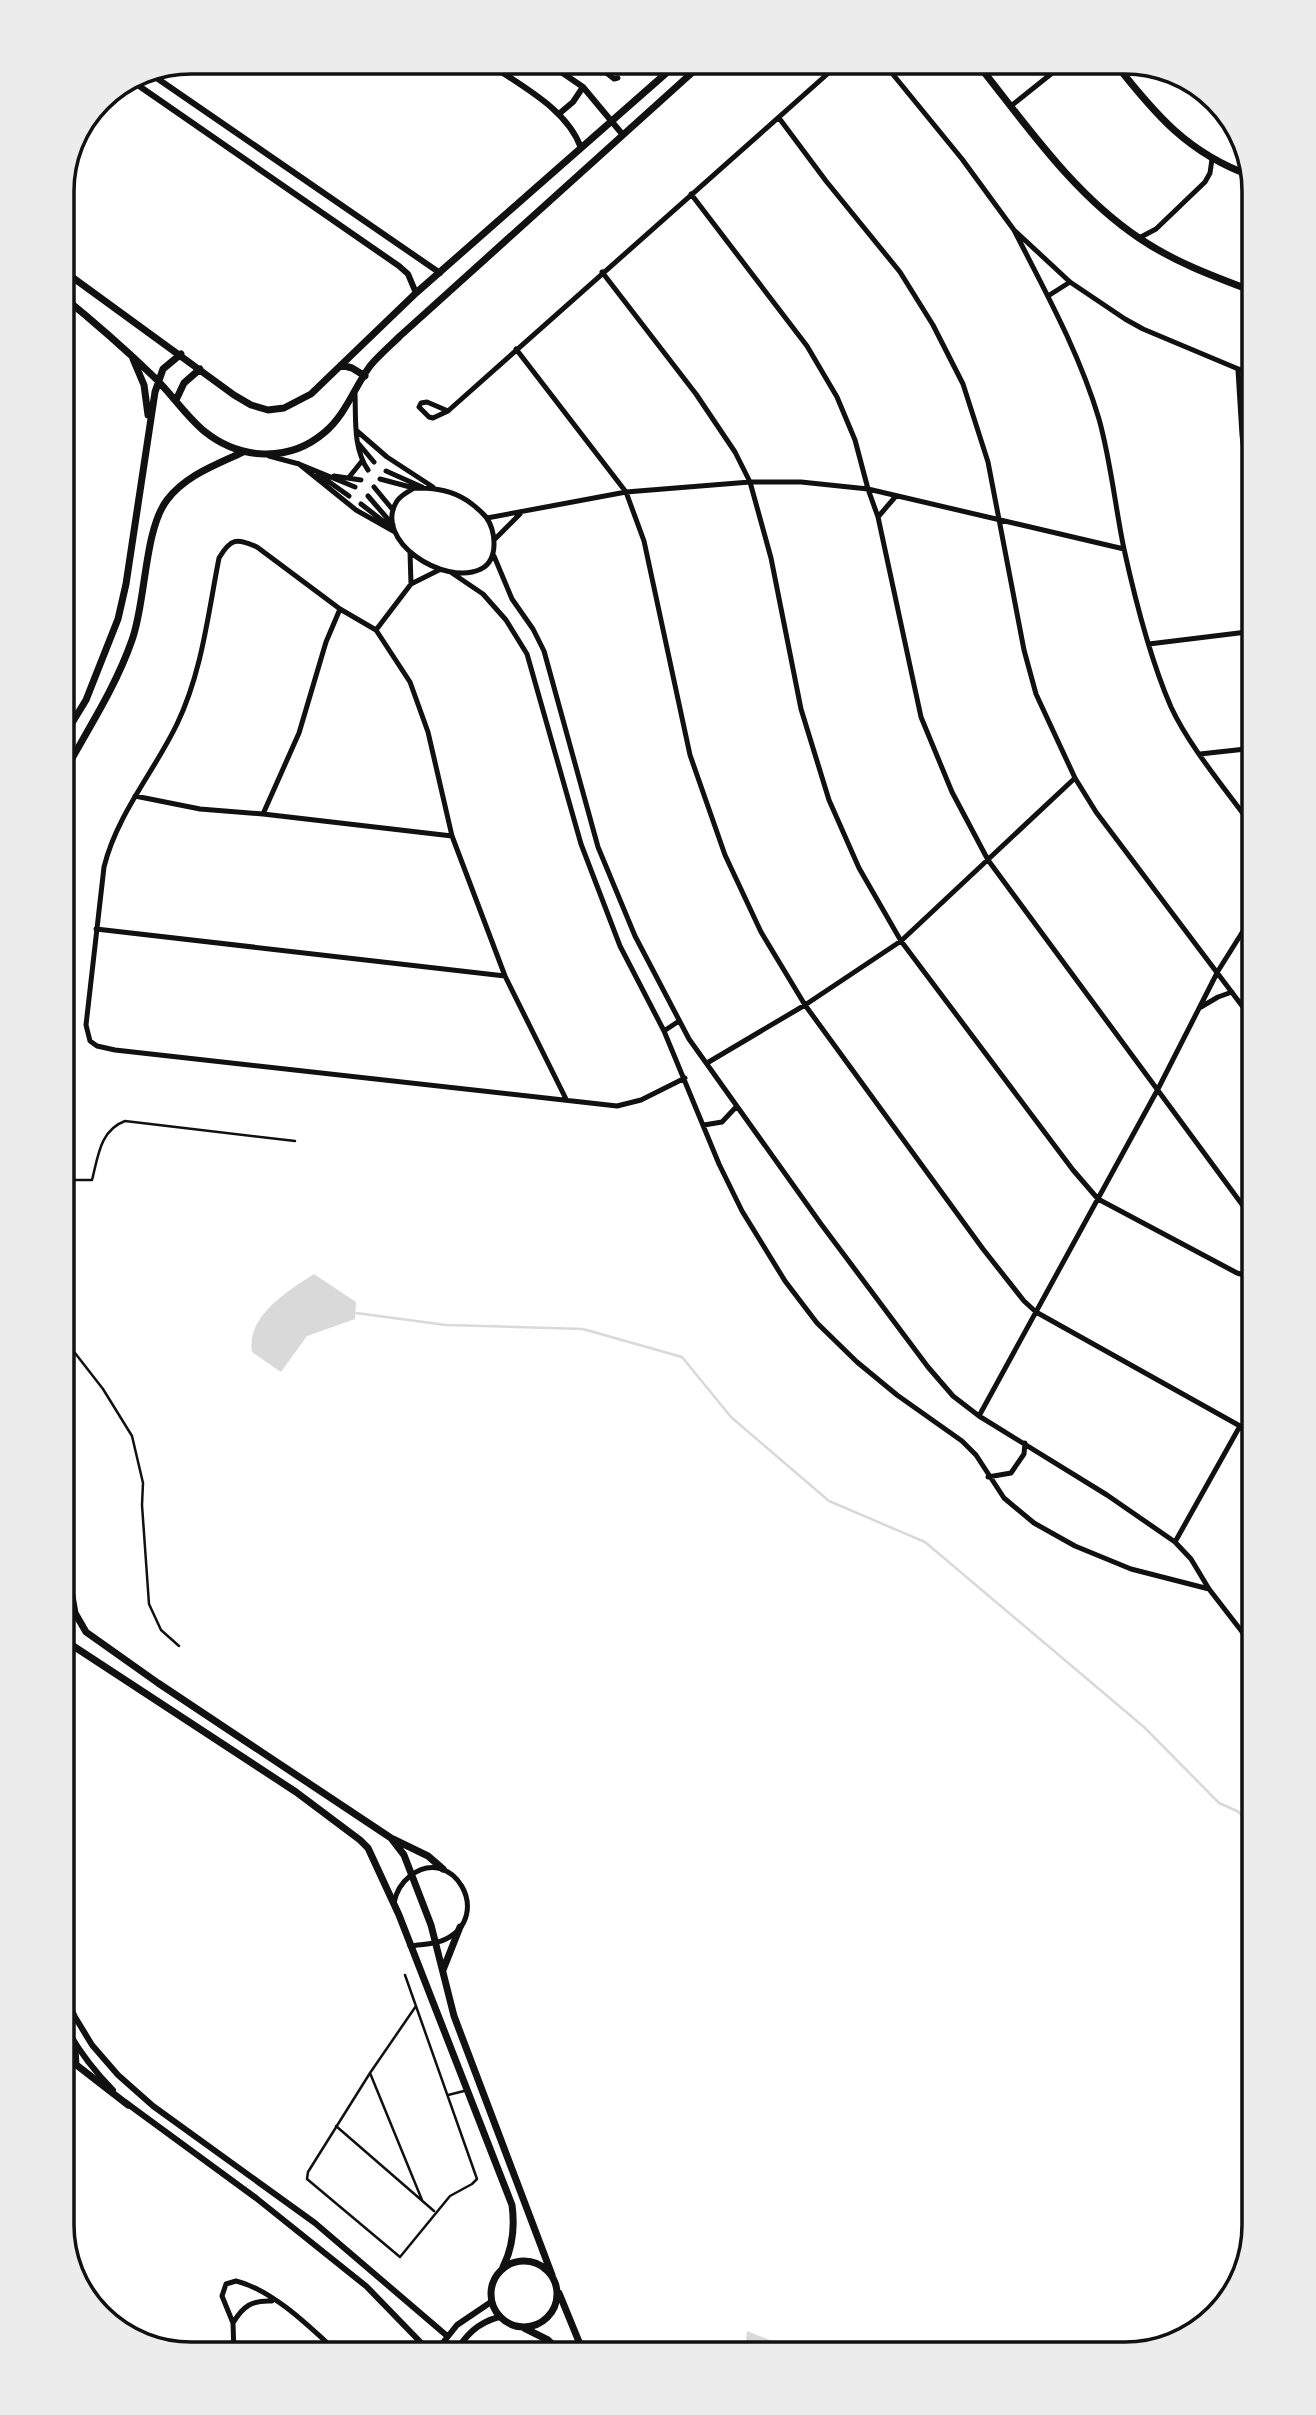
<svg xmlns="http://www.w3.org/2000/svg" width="1316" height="2415" viewBox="0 0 1316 2415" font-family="'Asap Condensed',sans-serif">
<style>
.water{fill:#d9d9d9}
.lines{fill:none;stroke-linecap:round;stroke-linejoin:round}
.stream{stroke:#d9d9d9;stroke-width:2.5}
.service{stroke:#111;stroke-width:2.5}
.minor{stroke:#111;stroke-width:5}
.tertiary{stroke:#111;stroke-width:6}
.secondary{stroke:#111;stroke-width:7}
.rim{fill:none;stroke:#111;stroke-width:3.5}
</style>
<rect width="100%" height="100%" fill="#fff"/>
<path class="water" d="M314 1274 356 1302 355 1319 307 1336 281 1372 252 1352C246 1316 288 1291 314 1274Z
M747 2331 775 2342 795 2354H745Z"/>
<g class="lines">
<path class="stream" d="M356 1313 446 1325 583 1329 682 1357 731 1417 829 1501 925 1542 1144 1727 1219 1803 1237 1811 1255 1825"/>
<path class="service" d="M61 1180H92C98 1157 100 1130 125 1121L295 1141
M61 1335 103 1389 132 1436 143 1483 142 1505 149 1604 161 1630 179 1646
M405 1975 477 2179 472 2184 450 2196 400 2257 307 2179 308 2172 370 2073 416 2006
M370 2073 422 2200
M448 2095 464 2091
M336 2126 434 2211"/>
<path class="minor" d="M591 61 614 79 618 78
M882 61 962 159 1014 230 1070 282 1125 319 1143 329 1255 376
M1011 106 1066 62
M779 118 826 181 900 272 933 325 963 384 988 462 1024 650 1036 694 1075 778 1096 812 1255 1023
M691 194 807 346 837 397 855 440 868 489 878 517 921 717 952 792 988 860 1255 1222
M1014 230C1045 291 1079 352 1099 419 1111 462 1115 506 1124 549 1135 599 1151 661 1171 707 1190 748 1228 792 1255 830
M1139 238 1156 229 1205 182 1210 173 1212 159
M602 272 696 394 735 452 750 482 771 558 801 709 829 800 859 868 901 941 1073 1170 1098 1199 1237 1273 1244 1275 1255 1272
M1048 296 1070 282
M516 349 626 492 644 541 690 755 725 855 761 932 805 1005 983 1249 1024 1301 1036 1312 1240 1426 1255 1442
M1238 370 1242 435 1255 544
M355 394C356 420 353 448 368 470
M448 411 427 402 421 403 419 407 429 417 433 418 448 411 842 61
M357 431 387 457 433 487
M358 443 374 462
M269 456 299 464 355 487
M299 464 356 510 395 532
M386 471 422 487
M318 474 349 496
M334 476 361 480
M350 476 362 461
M380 479 414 488
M374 487 393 510
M414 488C430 488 446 489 461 497 469 501 480 510 486 517 496 531 499 560 481 569 444 587 372 540 397 501 401 495 408 492 414 488Z
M368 496 393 525
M361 504 392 528
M878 517 896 496
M487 518 626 492 750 482H801L868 489 1124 549
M494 540 520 514
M410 552 411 584
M494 556 512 599 533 629 544 651 598 847 635 936 689 1039 821 1224 928 1367 953 1396 979 1416 1107 1495 1175 1542 1191 1559 1209 1589 1243 1633 1248 1645 1255 1694
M452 573 483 594 506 620 527 654 581 844 620 946 664 1031 719 1164 742 1211 785 1281 817 1323 857 1362 897 1395 962 1441 976 1455 1004 1498 1034 1523 1075 1546 1131 1569 1209 1589
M376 630 411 584 439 570
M1149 644 1255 631
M1200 754 1255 748
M135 796 200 809 263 814 452 836
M263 814 299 733 326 642 340 609
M96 929 505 976
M1201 1007 1218 997 1232 992
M664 1031 679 1021
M707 1063 805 1005 901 941 1075 778
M566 1099 505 976 452 836 428 732 410 682 376 630 340 609 257 547C236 538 231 538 219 558 208 614 202 672 177 724 154 772 117 814 104 867L86 1025 90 1041 97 1046 115 1050 617 1106 641 1100 685 1078
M704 1125 722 1122 736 1107
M979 1416 1158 1089 1218 971 1255 912
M988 1477 1011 1473 1024 1454 1025 1443
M1175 1542 1240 1426
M394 1903C396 1892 400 1884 410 1876 452 1843 494 1915 446 1939 435 1945 422 1944 410 1946
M233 2323C243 2306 252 2300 272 2301
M234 2354 233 2323 222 2296 226 2284 236 2281C273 2290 311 2328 339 2354"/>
<path class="tertiary" d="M485 61C519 85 567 108 581 148
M545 61 583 87 623 135
M145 70 440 273
M129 79 399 266 408 274 416 293
M560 113 573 102 583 87
M61 1987 75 2017 92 2045 118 2075 153 2106 315 2223 446 2335
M61 2018C74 2044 92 2069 113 2090
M125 2102 256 2198 366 2286 432 2354
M434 2354 457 2325 491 2302
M454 2354C466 2335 477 2323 499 2317"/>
<path class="secondary" d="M976 62C1025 123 1072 193 1139 238 1174 262 1215 277 1255 292
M1114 62C1154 113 1188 154 1252 176
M61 269 234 395 251 405 268 410 284 408 311 394 416 293 680 61
M61 295C93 321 124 348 153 376 171 393 185 415 204 431 240 460 289 463 325 432 346 414 354 388 370 366 379 355 390 346 400 336L705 61
M133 359 144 385 148 415
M341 365 352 368 365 376
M176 400 184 383 200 369
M61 741 86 700 118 619 126 584 155 392 163 369 181 354
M61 778C86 732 115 689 132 640 146 602 144 530 167 500 186 475 216 465 243 452
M61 1474 68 1506 71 1590 75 1613 86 1632 158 1683 391 1838 404 1855 431 1925 454 2016 552 2275
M61 1624 64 1617 61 1565
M61 1638 296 1792 360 1840 368 1848 399 1915 512 2205C515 2227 513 2247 503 2267
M393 1839 428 1856 443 1869
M443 1970 460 1927
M69 2033 75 2049 76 2065
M61 2053 128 2105
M491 2294a33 33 0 1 1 66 0a33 33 0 1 1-66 0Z
M559 2293 584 2354
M524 2328 548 2340 563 2354"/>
</g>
<path d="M0 0H1316V2415H0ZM191 74H1125A117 117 0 0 1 1242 191V2225A117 117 0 0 1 1125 2342H191A117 117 0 0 1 74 2225V191A117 117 0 0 1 191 74Z" fill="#ececec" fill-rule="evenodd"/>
<path class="rim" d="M191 74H1125A117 117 0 0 1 1242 191V2225A117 117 0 0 1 1125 2342H191A117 117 0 0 1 74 2225V191A117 117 0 0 1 191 74Z"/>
</svg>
